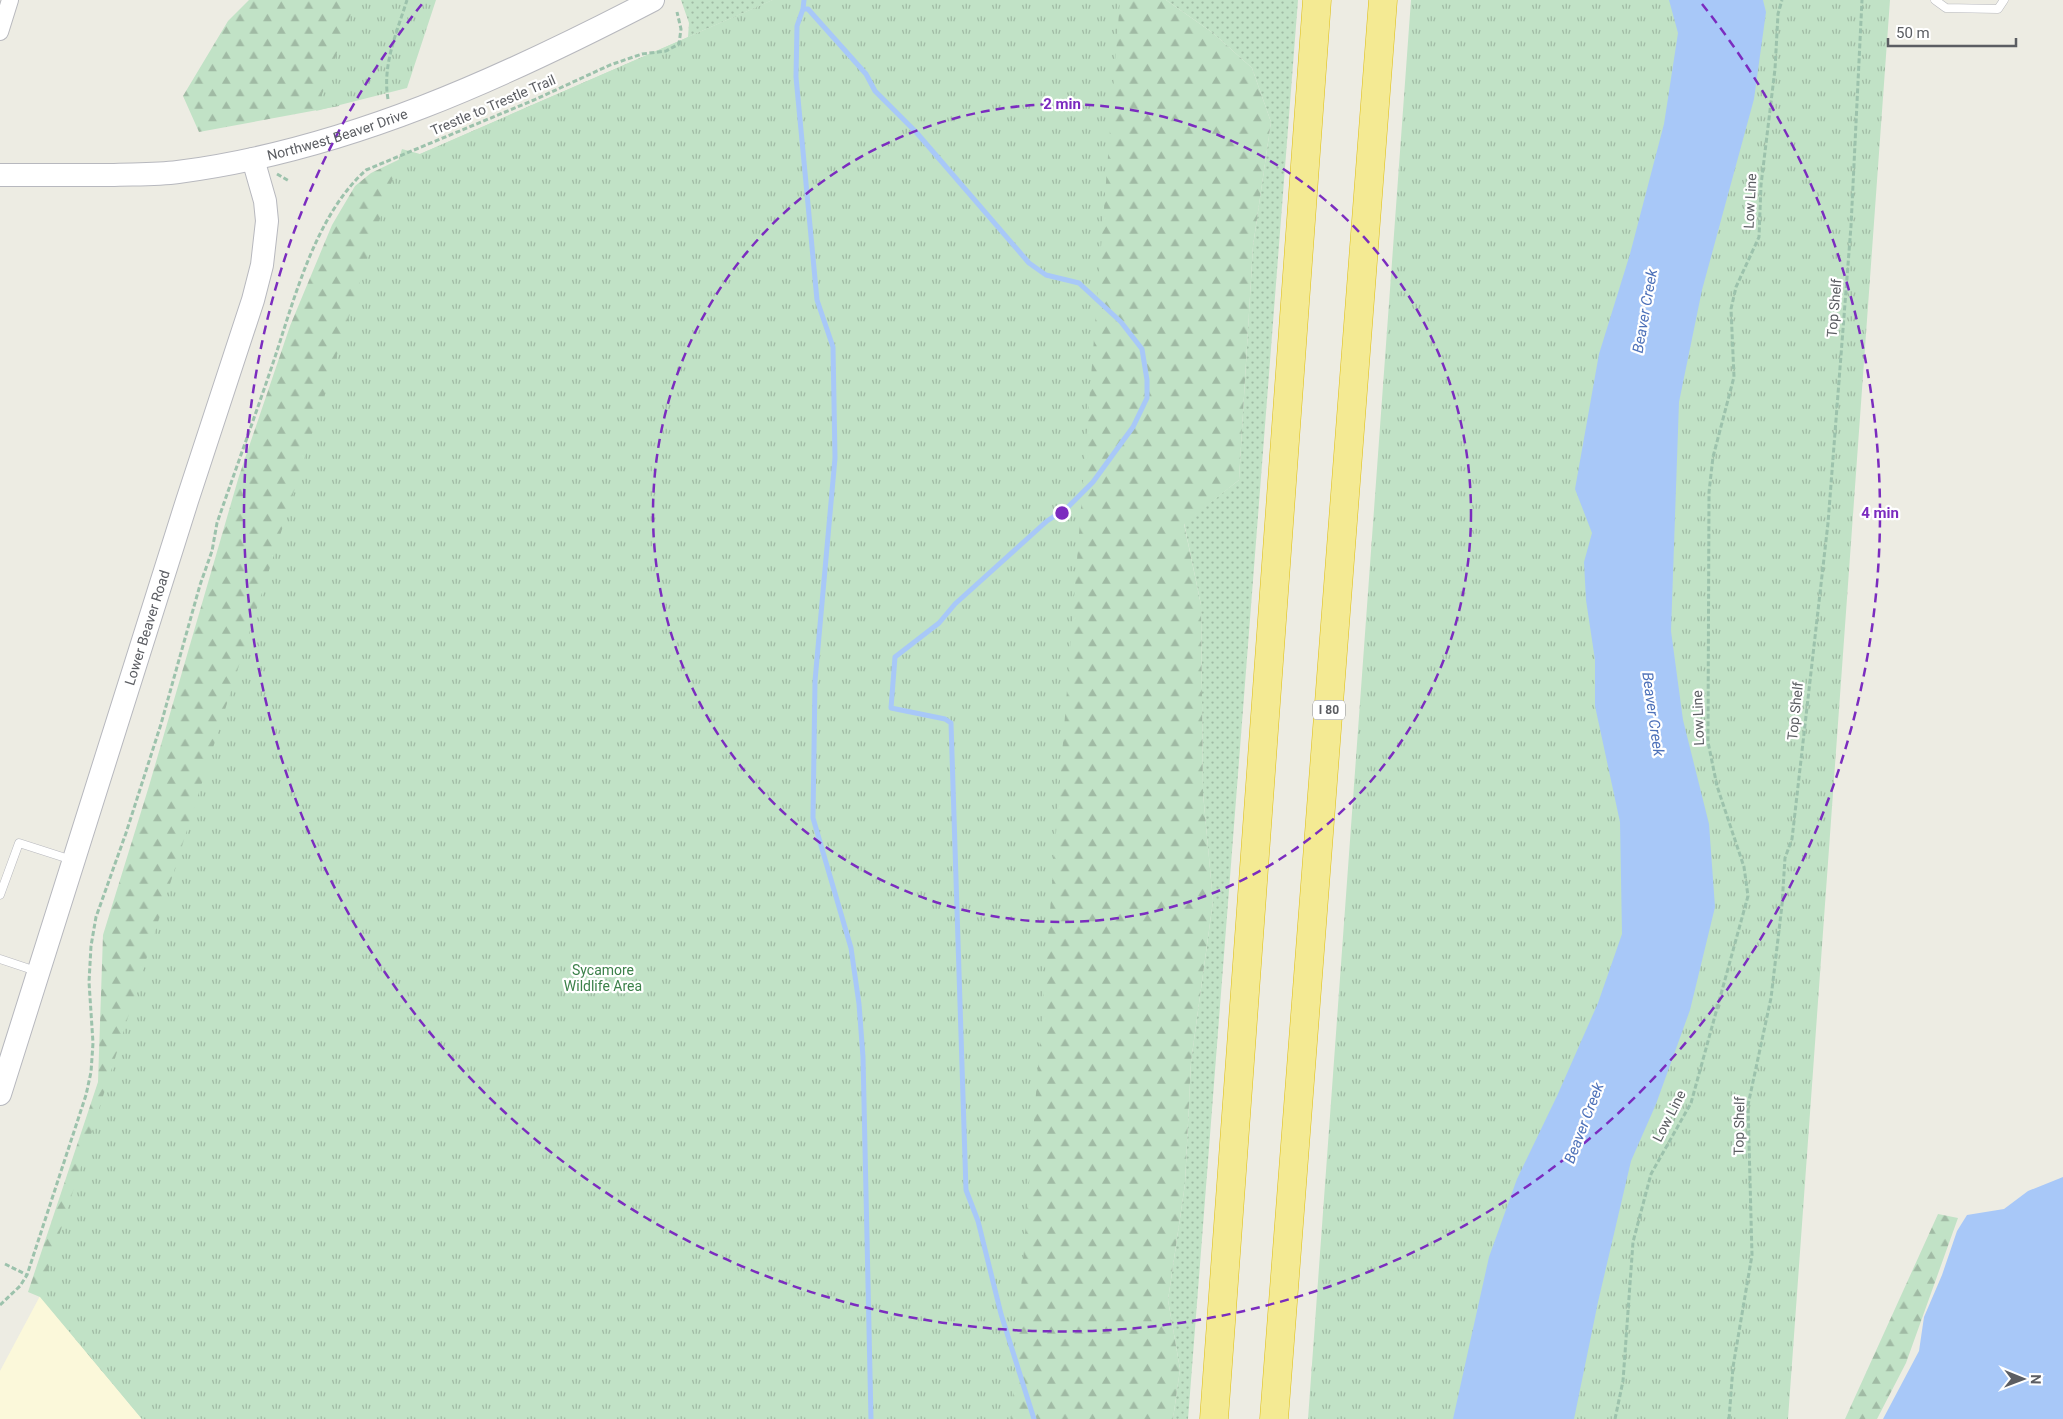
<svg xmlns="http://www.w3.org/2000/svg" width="2063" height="1419" viewBox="0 0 2063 1419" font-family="Roboto,sans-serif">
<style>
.commercial{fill:#fbf8da}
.grass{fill:url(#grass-dots)}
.forest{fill:url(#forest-firs)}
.park{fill:url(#park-tufts)}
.water{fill:#a8c8f8}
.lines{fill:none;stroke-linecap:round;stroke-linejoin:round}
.stream{stroke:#a8c8f8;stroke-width:5}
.lane-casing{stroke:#b8b9be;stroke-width:9}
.street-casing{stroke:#b8b9be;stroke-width:18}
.secondary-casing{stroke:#b7b8be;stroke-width:24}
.highway-casing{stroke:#ddbd12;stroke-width:29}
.path{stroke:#9cc2ac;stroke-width:3;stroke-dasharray:5 2.5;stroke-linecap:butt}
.lane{stroke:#fff;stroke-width:8}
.street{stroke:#fff;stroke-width:16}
.secondary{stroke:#fff;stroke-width:22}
.highway{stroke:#f4ea93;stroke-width:28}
.ring{fill:none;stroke:#7b2cbf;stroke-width:2.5;stroke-dasharray:9 6}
.labels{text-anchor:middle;stroke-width:4.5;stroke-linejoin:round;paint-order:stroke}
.shield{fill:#fff;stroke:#8c8e91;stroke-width:1}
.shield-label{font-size:12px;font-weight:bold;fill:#5b5d62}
.street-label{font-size:14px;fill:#5b5d62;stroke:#fff}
.park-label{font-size:14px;fill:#3c814a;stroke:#fff}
.water-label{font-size:15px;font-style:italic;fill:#4d71b9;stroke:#fff}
.centre{fill:#7b2cbf;stroke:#fff;stroke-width:2.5}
.ring-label{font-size:15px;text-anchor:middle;font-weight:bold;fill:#7b2cbf;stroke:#fff;stroke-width:4.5;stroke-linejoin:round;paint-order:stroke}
</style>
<defs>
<pattern id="grass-dots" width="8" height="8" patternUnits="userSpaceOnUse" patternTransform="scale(1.25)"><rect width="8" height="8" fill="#c1e2c6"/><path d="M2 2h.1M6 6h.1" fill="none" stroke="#a0baa4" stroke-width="1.8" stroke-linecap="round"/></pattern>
<pattern id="forest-firs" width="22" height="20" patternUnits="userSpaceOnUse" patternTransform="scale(1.25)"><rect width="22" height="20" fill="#c1e2c6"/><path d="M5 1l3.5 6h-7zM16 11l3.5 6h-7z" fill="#a0baa4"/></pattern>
<pattern id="park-tufts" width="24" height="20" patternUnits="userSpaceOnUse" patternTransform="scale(1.25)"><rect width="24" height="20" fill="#c1e2c6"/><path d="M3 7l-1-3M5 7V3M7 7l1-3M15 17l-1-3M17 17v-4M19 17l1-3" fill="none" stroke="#a0baa4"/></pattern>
</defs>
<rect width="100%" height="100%" fill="#edece3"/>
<path class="commercial" d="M40 1296 142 1419H0V1371Z"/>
<path class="grass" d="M681 0H773L688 37 689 23Z
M1166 0H1298L1188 1419H1173L1180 1369 1168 1300 1185 1184 1191 1062 1213 901 1203 793 1201 605 1184 523 1239 480 1253 246 1271 122 1252 68 1213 33Z"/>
<path class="forest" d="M249 0H378L339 106 199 132 183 96 228 21Z
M773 0H1166L1213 33 1252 68 1271 122 1253 246 1239 480 1184 524 1201 605 1203 793 1213 901 1191 1062 1185 1184 1168 1300 1180 1369 1173 1419H142L40 1297 28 1292 98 1082 103 935 149 786 239 476 290 326 332 225 355 186 371 173 398 160 420 154Z
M1938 1214 1958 1218 1906 1363 1877 1419H1845Z"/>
<path class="park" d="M356 0H436L407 88 316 111Z
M773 0H1120L1011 1419H142L40 1296 402 149 420 154Z
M1411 0H1890L1788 1419H1308Z"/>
<path class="water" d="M1669 0H1763L1766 12 1754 99 1702 290 1679 402 1671 631 1683 720 1709 824 1715 907 1690 1010 1656 1104 1631 1161 1598 1302 1574 1419H1453L1489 1257 1517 1179 1557 1096 1598 1003 1622 934 1620 822 1595 706V660L1586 600 1584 562 1592 533 1575 489 1599 354 1630 254 1664 124 1678 33Z
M2063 1177V1419H1883L1919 1351 1924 1317 1942 1275 1957 1231 1967 1215 2004 1209 2028 1191Z"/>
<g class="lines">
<path class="stream" d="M804 0 803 9 797 26 796 77 817 300 833 347 835 458 815 681 813 818 851 948 859 1004 863 1057 871 1419
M803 9H808L866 74 875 91 916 132 1029 263 1046 275 1079 283 1121 322 1142 349 1147 380V398L1133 427 1093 482 1067 508 1047 521 955 604 939 623 895 657 891 708 945 719 951 723 966 1190 978 1221 1001 1314 1034 1419"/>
<defs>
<path id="lane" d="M1935 0 1946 8 1998 9 2004 0
M0 895 19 843 72 860
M0 959 36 971"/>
<path id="street" d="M0 32 10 0"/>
<g id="secondary">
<path id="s1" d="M0 175C37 175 73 175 110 175 132 174 156 175 178 172 347 150 503 78 653 0"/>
<path id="s2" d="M0 1094 187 501 253 300 262 265 267 221 265 201 253 159"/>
</g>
<path id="highway" d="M1214 1419 1317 0
M1274 1419 1383 0"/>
</defs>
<use href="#lane" class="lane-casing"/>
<use href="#street" class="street-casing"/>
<use href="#secondary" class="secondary-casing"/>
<use href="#highway" class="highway-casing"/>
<path class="path" d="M388 99C382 65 397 32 407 0
M277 174 289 181
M5 1264 27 1275
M0 1305 20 1286 27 1275 86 1095 91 1072 93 1043 89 982 91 946 96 917 126 833 161 724 200 585 212 551 217 523C235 471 254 419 272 366 294 301 314 217 366 170L534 100 610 65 642 54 666 51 679 44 681 29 677 12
M1615 1419 1623 1381 1633 1242 1651 1174 1691 1103 1748 896 1744 867 1717 786 1708 742 1709 492 1713 457 1734 377 1731 309 1736 287 1759 237 1761 185 1775 69 1778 14 1782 0
M1729 1419 1733 1367 1752 1255 1748 1105 1771 998 1782 905 1785 858 1792 839 1828 523 1851 226 1862 0"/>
<use href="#lane" class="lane"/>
<use href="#street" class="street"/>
<use href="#secondary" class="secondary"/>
<use href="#highway" class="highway"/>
</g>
<g class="ring">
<circle cx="1062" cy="513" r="409"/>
<path d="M1702 4A818 818 0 1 1 422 4"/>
</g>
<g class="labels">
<rect class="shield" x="1313" y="700.5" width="32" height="19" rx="4"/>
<g class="shield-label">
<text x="1329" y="714">I 80</text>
</g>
<g class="street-label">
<text transform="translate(493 105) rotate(-23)" y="5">Trestle to Trestle Trail</text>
<text dy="5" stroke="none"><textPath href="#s1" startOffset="342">Northwest Beaver Drive</textPath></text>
<text transform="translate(1750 201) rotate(-87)" y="5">Low Line</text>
<text transform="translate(1834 308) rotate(-85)" y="5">Top Shelf</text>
<text dy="5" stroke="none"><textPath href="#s2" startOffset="489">Lower Beaver Road</textPath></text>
<text transform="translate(1795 711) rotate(-84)" y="5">Top Shelf</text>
<text transform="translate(1698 718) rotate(-92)" y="5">Low Line</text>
<text transform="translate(1669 1116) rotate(-63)" y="5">Low Line</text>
<text transform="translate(1739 1126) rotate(-89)" y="5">Top Shelf</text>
</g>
<g class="park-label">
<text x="603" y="975">Sycamore<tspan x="603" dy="16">Wildlife Area</tspan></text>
</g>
<g class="water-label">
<text transform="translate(1645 311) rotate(-80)" y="5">Beaver Creek</text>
<text transform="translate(1653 714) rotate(82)" y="5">Beaver Creek</text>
<text transform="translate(1584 1123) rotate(-69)" y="5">Beaver Creek</text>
</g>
</g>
<circle cx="1062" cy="513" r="8" class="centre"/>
<g class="ring-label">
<text x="1062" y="109">2 min</text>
<text x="1880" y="518">4 min</text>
</g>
<g transform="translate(2023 1379) rotate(91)" stroke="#ffffff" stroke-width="4" paint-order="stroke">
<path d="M0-4L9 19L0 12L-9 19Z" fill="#5b5d62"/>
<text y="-8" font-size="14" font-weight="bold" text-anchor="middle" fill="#5b5d62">N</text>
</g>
<path d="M1888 38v8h128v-8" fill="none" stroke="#5b5d62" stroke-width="2.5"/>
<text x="1896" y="38" font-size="15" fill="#5b5d62" stroke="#ffffff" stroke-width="4" paint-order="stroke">50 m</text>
</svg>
